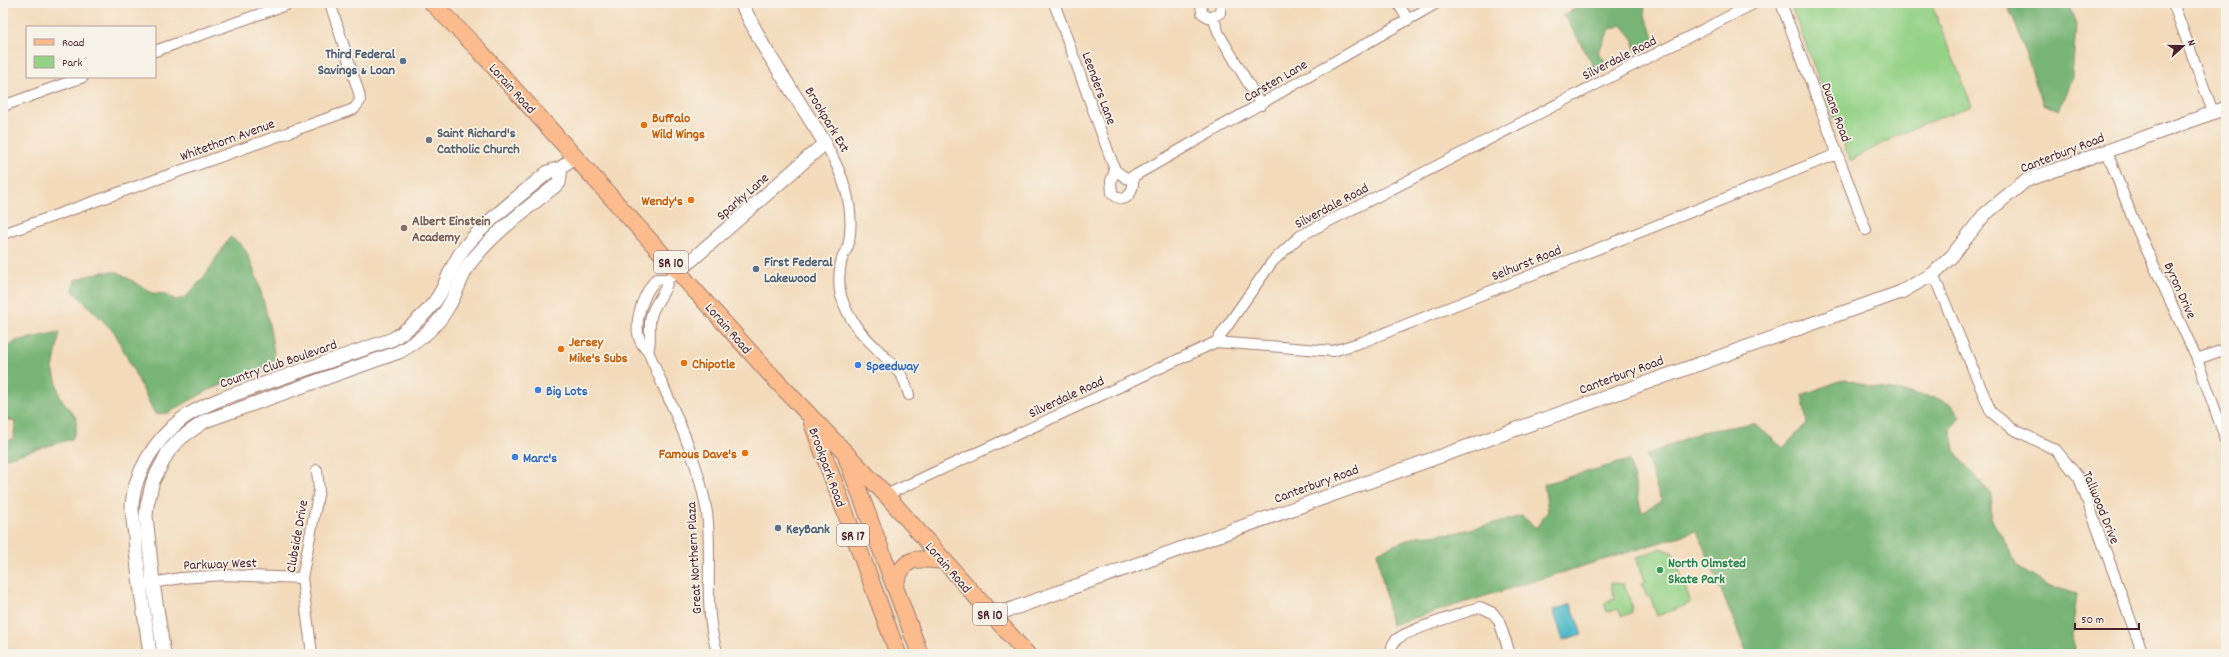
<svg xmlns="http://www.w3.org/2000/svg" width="2229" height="657" viewBox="0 0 2229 657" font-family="Dekko,sans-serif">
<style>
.green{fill:#94d287;stroke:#6f7859}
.forest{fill:#77b474;stroke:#606a50}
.water{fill:#4db9c8;stroke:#4c6c7a}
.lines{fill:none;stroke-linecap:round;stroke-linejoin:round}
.minor-casing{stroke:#9e7c72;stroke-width:12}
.tertiary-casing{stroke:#9e7c72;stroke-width:15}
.primary-casing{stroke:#9e7c72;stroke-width:18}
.minor{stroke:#fff;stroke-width:10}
.tertiary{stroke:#fff;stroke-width:13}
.primary{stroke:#fbbb8c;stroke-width:16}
.service-dot{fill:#5c6f8a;stroke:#f7f3e8;stroke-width:1.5}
.food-dot{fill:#e8710a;stroke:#f7f3e8;stroke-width:1.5}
.worship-dot{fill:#6b7280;stroke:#f7f3e8;stroke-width:1.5}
.education-dot{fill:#8d6e63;stroke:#f7f3e8;stroke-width:1.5}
.shop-dot{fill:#3f7fe0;stroke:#f7f3e8;stroke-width:1.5}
.leisure-dot{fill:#2e9e5b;stroke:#f7f3e8;stroke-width:1.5}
.labels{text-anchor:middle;stroke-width:3.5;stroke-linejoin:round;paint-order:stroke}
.shield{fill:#f7f3e8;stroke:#7e5f64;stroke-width:1}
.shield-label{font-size:13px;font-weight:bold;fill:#4a1f2b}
.service-label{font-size:14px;font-weight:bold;fill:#4e5e75;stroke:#f7f3e8;text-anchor:start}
.street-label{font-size:14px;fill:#4a1f2b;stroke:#f7f3e8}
.food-label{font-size:14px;font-weight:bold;fill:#c56008;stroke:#f7f3e8;text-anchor:start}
.worship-label{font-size:14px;font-weight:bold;fill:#5b616d;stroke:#f7f3e8;text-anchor:start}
.education-label{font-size:14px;font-weight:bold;fill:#785e54;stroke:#f7f3e8;text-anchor:start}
.shop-label{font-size:14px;font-weight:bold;fill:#366cbe;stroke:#f7f3e8;text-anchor:start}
.leisure-label{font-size:14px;font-weight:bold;fill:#27864d;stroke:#f7f3e8;text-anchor:start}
</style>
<rect width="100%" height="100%" fill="#f7f3e8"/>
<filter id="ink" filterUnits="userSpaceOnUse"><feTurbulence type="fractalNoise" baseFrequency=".025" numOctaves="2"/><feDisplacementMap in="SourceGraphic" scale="8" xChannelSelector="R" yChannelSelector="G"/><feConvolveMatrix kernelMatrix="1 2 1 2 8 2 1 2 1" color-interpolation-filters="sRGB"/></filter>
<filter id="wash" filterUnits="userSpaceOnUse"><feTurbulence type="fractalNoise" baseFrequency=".012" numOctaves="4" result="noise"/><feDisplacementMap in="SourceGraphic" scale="16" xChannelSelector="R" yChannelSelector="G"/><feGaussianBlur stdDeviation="0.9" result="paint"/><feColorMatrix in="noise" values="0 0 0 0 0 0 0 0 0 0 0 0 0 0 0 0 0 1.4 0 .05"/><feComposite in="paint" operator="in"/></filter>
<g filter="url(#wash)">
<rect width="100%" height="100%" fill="#f3daba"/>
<path class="green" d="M1790 3H1931L1972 106C1927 121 1890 138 1850 161Z
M1661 548 1673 553 1691 603 1657 616 1650 596 1647 597 1642 584 1646 583 1636 558Z
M1610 583 1624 584 1632 606V612L1622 617 1618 609 1607 612 1604 603 1615 599Z"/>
<path class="forest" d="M1586 3H1645C1642 24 1654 26 1655 45L1635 50 1634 40 1622 25 1610 29 1598 52 1606 62V70L1600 73 1596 71 1568 21 1562 16Z
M2006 3H2068L2076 25 2072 77 2059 110 2043 104 2014 20Z
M230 237C234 240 240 243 243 247 256 263 276 343 274 364L207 391 168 413 155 414 115 333 73 291 75 280 101 272H118L152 293 165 294 176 300 185 298 204 277Z
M60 332 53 368 60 397 76 418V431L72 439 3 459V444L14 438 15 422 3 418V351L16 341Z
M1845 379 1872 387 1934 397 1952 405 1960 417 1951 429 1956 454 1991 494V518L2019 568 2045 584 2077 594 2072 633 2076 654H1747L1697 531 1391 625 1377 552 1417 536 1455 533 1522 516 1536 528 1548 511 1544 484 1629 460 1642 513 1661 501 1646 455 1701 432 1754 423 1783 448 1807 423 1802 395Z"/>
<path class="water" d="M1571 604 1582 634 1563 640 1553 610Z"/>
</g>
<g filter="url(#ink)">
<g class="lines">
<defs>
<path id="minor" d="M1054 3 1115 170 1126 178 1129 179 1437 3
M1201 3 1202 13 1210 18 1220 13 1221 3
M1398 3 1408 20
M1781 3 1866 230
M2173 3 2213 112
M1213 17 1219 34 1261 105
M155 51 291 3
M3 106 83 77
M825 143C843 174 855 206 849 242 848 248 845 252 843 256 839 267 838 285 841 296 853 335 879 346 901 375 905 381 907 389 909 395
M2107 152 2134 222 2197 359 2226 440
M1115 170 1111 181 1112 193C1126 208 1135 190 1133 176
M3 234 354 109 360 101 359 93 330 3
M679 271 668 279H656C642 296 627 333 648 351 670 404 698 455 707 513 713 559 702 610 718 654
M1933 274 1991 412 2011 428 2056 450 2079 478 2143 654
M1216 342 1333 351 1362 342 1837 154
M648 351C652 340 648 328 651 316 655 301 666 294 668 279
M2197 359 2226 349
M886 495 1216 342 1272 262 1300 236 1755 3
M146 584 181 578 224 575 302 578
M312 654 302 578 319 490 317 470
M1392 654C1391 649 1392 644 1396 640 1406 630 1464 613 1480 607L1493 613 1499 621 1510 654"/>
<path id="tertiary" d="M679 271 825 143 764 47 741 3
M992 616 1901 292 1933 274 1952 256 1984 215 2025 181 2226 108
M150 654C145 615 137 576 135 536 134 527 132 516 132 506 134 472 156 439 182 419 195 409 209 404 223 398L393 339C413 326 431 311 442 290 449 276 454 260 465 247 488 219 520 196 548 172L561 168 575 157
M164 654 153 583 146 516 147 505 153 481 168 452 181 438 205 421 399 352C419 341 437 327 448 307 457 293 461 276 470 263 494 232 529 207 559 183L561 168"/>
<path id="primary" d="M432 3 478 49 769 373 886 495 1027 654
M812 423 898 654
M847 459 920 654
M895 585C904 555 916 558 944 561"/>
</defs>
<use href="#minor" class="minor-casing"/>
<use href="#tertiary" class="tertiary-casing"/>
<use href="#primary" class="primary-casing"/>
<use href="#minor" class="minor"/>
<use href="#tertiary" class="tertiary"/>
<use href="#primary" class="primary"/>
</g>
</g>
<g class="service-dot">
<circle cx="403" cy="61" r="4"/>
<circle cx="756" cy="269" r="4"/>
<circle cx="778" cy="528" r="4"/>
</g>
<g class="food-dot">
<circle cx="644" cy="125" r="4"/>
<circle cx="691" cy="200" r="4"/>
<circle cx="561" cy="349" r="4"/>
<circle cx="684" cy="363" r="4"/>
<circle cx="745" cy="453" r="4"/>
</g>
<circle class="worship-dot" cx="429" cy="140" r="4"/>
<circle class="education-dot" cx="404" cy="228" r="4"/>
<g class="shop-dot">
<circle cx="858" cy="365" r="4"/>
<circle cx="538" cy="390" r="4"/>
<circle cx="515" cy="457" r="4"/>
</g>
<circle class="leisure-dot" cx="1660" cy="570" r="4"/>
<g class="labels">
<g class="shield">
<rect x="654" y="251" width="34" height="22" rx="3"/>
<rect x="837" y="524" width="32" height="22" rx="3"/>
<rect x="973" y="603" width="34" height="22" rx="3"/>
</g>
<g class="shield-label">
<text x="671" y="267">SR 10</text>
<text x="853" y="540">SR 17</text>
<text x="990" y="619">SR 10</text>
</g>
<g class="service-label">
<text x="395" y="58" text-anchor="end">Third Federal<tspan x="395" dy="16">Savings &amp; Loan</tspan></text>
<text x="764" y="266">First Federal<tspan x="764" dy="16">Lakewood</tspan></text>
<text x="786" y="533">KeyBank</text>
</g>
<g class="street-label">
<text transform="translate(1619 57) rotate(-27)" y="5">Silverdale Road</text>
<text transform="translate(1275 80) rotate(-30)" y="5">Carsten Lane</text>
<text transform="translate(513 88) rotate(48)" y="5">Lorain Road</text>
<text transform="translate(1100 88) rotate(70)" y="5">Leenders Lane</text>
<text transform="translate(1837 112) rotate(70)" y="5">Duane Road</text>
<text transform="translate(828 119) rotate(59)" y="5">Brookpark Ext</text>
<text transform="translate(227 139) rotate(-20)" y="5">Whitethorn Avenue</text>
<text transform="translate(2062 152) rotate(-21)" y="5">Canterbury Road</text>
<text transform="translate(742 196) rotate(-41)" y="5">Sparky Lane</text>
<text transform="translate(1331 205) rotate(-28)" y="5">Silverdale Road</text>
<text transform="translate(1526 262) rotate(-22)" y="5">Selhurst Road</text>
<text transform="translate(2181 290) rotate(66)" y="5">Byron Drive</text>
<text transform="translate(729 328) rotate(49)" y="5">Lorain Road</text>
<text transform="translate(278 363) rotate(-19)" y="5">Country Club Boulevard</text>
<text transform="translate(1621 374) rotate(-20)" y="5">Canterbury Road</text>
<text transform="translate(1066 396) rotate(-25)" y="5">Silverdale Road</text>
<text transform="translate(828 467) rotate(70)" y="5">Brookpark Road</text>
<text transform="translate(1316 483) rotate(-20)" y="5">Canterbury Road</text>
<text transform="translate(2102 507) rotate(68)" y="5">Tallwood Drive</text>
<text transform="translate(296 536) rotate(-80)" y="5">Clubside Drive</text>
<text transform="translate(693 558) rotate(-93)" y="5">Great Northern Plaza</text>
<text transform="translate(220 563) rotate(-2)" y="5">Parkway West</text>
<text transform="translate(949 567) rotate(49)" y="5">Lorain Road</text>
</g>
<g class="food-label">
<text x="652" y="122">Buffalo<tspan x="652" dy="16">Wild Wings</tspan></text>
<text x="683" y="205" text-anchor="end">Wendy's</text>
<text x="569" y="346">Jersey<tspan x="569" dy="16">Mike's Subs</tspan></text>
<text x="692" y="368">Chipotle</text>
<text x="737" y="458" text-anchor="end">Famous Dave's</text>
</g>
<g class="worship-label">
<text x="437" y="137">Saint Richard's<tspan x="437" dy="16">Catholic Church</tspan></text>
</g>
<g class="education-label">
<text x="412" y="225">Albert Einstein<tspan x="412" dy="16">Academy</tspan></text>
</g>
<g class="shop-label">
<text x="866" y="370">Speedway</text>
<text x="546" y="395">Big Lots</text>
<text x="523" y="462">Marc's</text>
</g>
<g class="leisure-label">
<text x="1668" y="567">North Olmsted<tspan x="1668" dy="16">Skate Park</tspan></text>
</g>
</g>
<rect width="2229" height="657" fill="none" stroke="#f7f3e8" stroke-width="16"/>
<rect x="26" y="26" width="130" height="52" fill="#f7f3e8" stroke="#b29e9c"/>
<rect x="34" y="39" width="20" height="6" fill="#fbbb8c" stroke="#b29e9c"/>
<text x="62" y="46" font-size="12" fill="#4a1f2b">Road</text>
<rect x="34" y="56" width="20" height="12" fill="#94d287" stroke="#b29e9c"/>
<text x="62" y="66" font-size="12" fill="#4a1f2b">Park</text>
<g transform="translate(2183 46) rotate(69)" stroke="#f7f3e8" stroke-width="3" paint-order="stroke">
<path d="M0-3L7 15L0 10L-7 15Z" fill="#4a1f2b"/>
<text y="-6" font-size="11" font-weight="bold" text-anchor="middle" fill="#4a1f2b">N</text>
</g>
<path d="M2075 623v6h64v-6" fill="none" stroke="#4a1f2b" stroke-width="2"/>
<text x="2081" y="623" font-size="12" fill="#4a1f2b" stroke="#f7f3e8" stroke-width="3" paint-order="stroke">50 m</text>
</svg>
